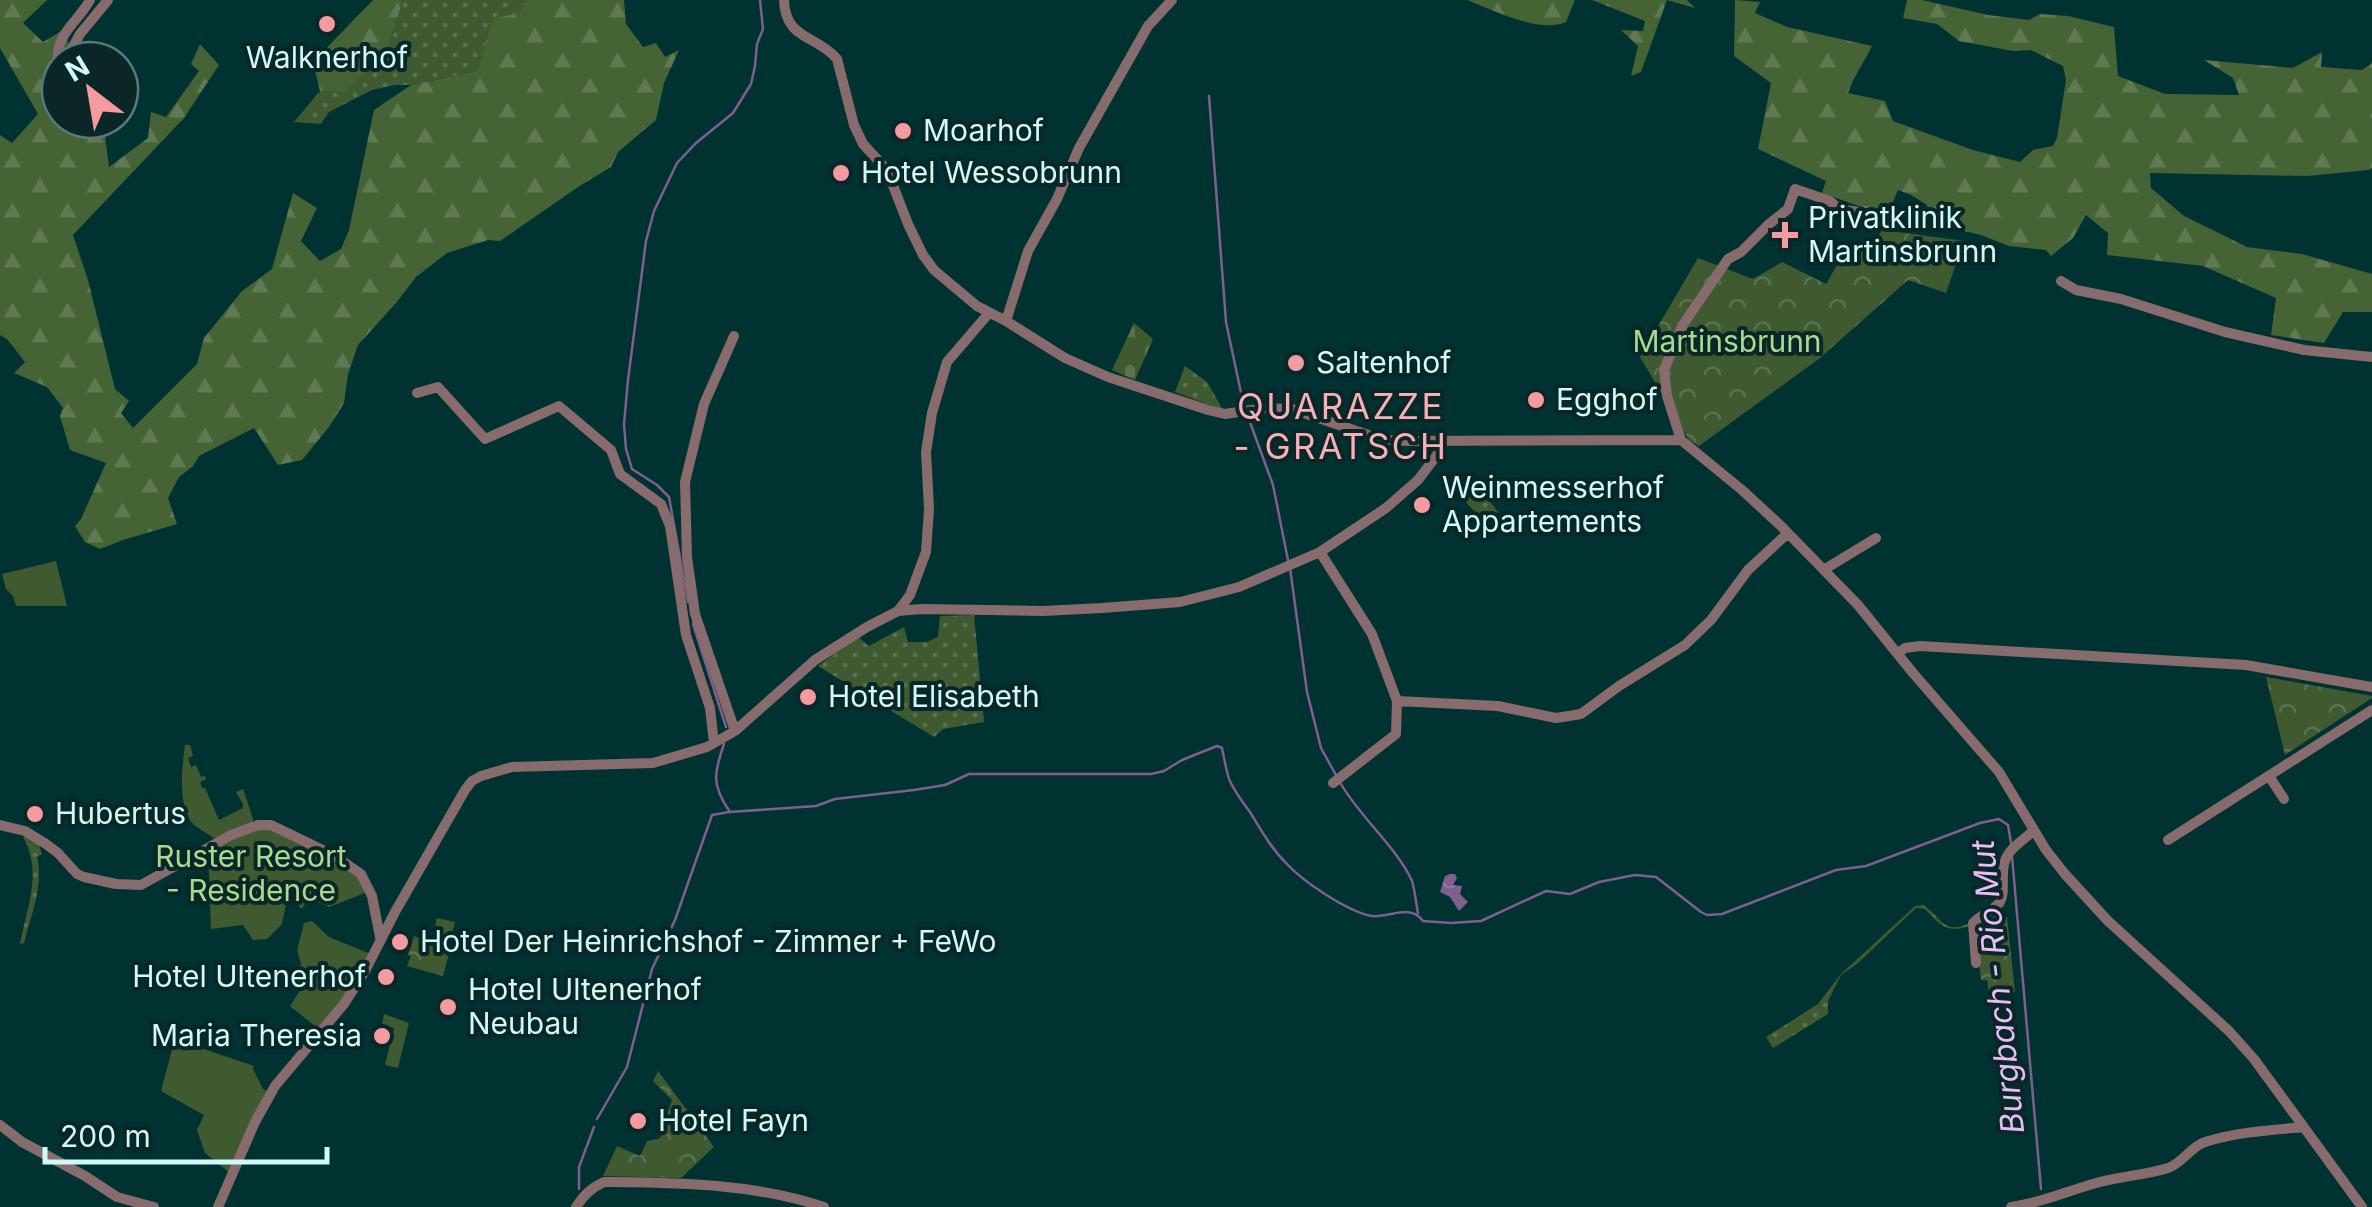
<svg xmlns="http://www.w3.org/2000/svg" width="2372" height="1207" viewBox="0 0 2372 1207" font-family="Inter,sans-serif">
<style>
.grass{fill:url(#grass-dots)}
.forest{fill:url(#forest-firs)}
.cemetery{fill:url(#cemetery-stones)}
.park{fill:url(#park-crowns)}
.garden{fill:#3f5a30}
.water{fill:url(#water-ripples)}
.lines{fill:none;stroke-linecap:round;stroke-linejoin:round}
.stream{stroke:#7f5f8d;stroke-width:2.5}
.minor{stroke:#886c6d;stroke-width:10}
.poi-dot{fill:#f49aa1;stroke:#0b2626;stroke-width:4}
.labels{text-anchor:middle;stroke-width:8;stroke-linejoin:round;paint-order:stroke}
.poi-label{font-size:30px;fill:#d1f9f8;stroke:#0b2626;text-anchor:start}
.park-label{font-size:30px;fill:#aad990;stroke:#0b2626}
.water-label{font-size:32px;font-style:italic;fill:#e5bef7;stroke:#0b2626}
.quarter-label{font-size:35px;letter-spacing:2.5px;fill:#f5b1b5;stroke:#0b2626}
</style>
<defs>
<pattern id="grass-dots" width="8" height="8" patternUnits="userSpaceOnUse" patternTransform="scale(2.5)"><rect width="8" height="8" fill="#3f5a30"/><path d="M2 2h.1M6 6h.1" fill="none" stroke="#5a724f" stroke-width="1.8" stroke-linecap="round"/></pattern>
<pattern id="forest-firs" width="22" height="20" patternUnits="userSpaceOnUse" patternTransform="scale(2.5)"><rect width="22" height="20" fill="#456334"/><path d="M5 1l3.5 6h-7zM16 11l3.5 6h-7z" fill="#5f7a52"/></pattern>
<pattern id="cemetery-stones" width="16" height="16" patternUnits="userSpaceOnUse" patternTransform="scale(2.5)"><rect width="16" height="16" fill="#3f5a30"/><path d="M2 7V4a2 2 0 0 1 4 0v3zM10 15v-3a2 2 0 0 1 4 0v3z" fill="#5a724f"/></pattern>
<pattern id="park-crowns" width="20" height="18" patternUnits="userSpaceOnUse" patternTransform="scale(2.5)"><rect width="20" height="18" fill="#3f5a30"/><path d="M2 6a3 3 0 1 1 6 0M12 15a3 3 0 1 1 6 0" fill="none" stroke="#5a724f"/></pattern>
<pattern id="water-ripples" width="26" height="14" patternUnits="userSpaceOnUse" patternTransform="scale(2.5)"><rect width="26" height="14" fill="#7f5f8d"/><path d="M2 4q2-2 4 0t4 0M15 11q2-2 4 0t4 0" fill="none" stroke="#90779e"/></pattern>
</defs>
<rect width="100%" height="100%" fill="#003232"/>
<path class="grass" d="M403 0H527L519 13 493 20 477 71 411 85H395L372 90 329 112 321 124 294 122 320 91 345 93 387 51Z
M1185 366 1207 382 1223 410 1175 392Z
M1469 475 1498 512 1485 522 1453 489Z
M974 615 984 722 943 729 934 737 818 666 858 637 869 646 904 627 908 642H927L938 637 940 616Z
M29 834 37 839 42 854 37 857C44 885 31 915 24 943L20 944C27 906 43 873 23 837Z
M1923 905C1942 917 1943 936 1970 923L1971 925C1948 935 1940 925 1925 909L1916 908 1857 964 1841 975 1828 1001V1014L1773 1048 1766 1037 1818 1004 1841 974 1915 906Z"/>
<path class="forest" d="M0 0H47L23 23 43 42 63 30 74 57 78 60H60V120H103L109 167 148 138 151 112 166 117 199 71 191 64 200 44 219 65 184 118 73 235 88 280 115 389 129 401 121 413 133 428 197 364 204 338 242 291 272 269 293 193 317 208 301 241 320 261 341 249 349 230 374 110 411 85 477 71 493 19 519 13 527 0H624L626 24 643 47 656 43 665 57 679 50 664 83 656 120 618 152 611 167 578 187 500 241 488 240 447 253 416 277 396 303 358 345 348 374 344 403 329 427 302 460 278 465 254 428 199 456 193 466 179 477 168 498 177 524 123 540 100 549 85 542 75 526 81 519 106 463 70 450 60 416 63 408 47 387 14 373 25 362 7 339 0 335V135L12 143 38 114 0 48Z
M373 0H403L387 51 345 93 320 91 313 62Z
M1467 0H1575L1566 22C1538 34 1494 10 1467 0Z
M1592 0H1687L1695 8 1667 0 1641 72 1631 76 1638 46 1621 30 1643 31 1645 21Z
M1735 0 1760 2 1755 13 1787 27 1872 46C1864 63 1854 75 1848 93L1885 101 1893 121 1973 150 2020 162 2033 150 2053 146 2057 138 2066 80 2063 66 2031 50 2013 51 1959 41 1937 24 1903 18 1907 0H1922L1988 15 2029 20 2040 14 2068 16 2114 27 2118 76 2165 94 2239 95 2233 78 2204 60 2293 68 2322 52 2321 67 2362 70 2372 63V168L2369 170 2307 176 2150 173 2151 188 2184 216 2247 247 2302 254 2372 274V312H2343L2324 343 2271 335 2276 298 2203 266 2107 255 2108 233 2086 215 2073 238 2051 256 2046 250 2009 246 1981 235 1951 228 1927 213V205L1911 195 1898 190 1887 216 1822 193 1826 181 1758 149 1771 83 1734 56Z"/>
<path class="cemetery" d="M1134 323 1153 339 1135 380 1112 370Z"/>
<path class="park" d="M1882 230 1964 241 1946 293 1908 280 1820 358 1699 446 1689 440 1640 357 1698 258 1753 279 1782 262 1826 284 1848 247 1870 252Z
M2266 677 2372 696V698L2285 755Z
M1996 915 1997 918 2007 917 2015 992 1989 994 1987 980H1981L1976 933 1983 932 1985 922Z
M437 918 455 922 449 945 451 947 443 976 407 966 411 956 408 955 414 936 431 944Z
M658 1071 714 1147 681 1178 603 1176 617 1146 640 1156 647 1141 658 1139 665 1133V1120L672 1100 653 1081Z"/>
<path class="garden" d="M56 561 67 606H16L13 596 6 589 2 574Z
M185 745H190L193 756 188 758 191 767 196 765 201 777 205 776 206 779 200 782 202 788H205L219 820 243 808V804L236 792 243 789 253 819V824L215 839C209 834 200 830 194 825 177 808 182 767 185 745Z
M264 824 353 867 370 891 329 907 308 897 302 909 288 895 282 924 267 939 253 940 243 925 211 929 208 846Z
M312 921 329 937 373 955 321 1031 290 1006 301 989 296 979 301 964 297 950 304 923Z
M384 1014 409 1023 398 1068 385 1065 394 1028 382 1024Z
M174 1042 189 1044 254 1066 253 1069 263 1089 271 1093 230 1173 205 1153 197 1130 204 1115 161 1091Z"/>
<path class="water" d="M1450 874H1455L1457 878 1453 885 1462 886 1460 894 1468 902 1459 911 1450 897 1440 892 1445 876Z"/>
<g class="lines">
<path class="stream" d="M1209 96 1226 322 1244 407
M1247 414 1273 485 1288 560
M1290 568 1307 692 1321 748 1337 777
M688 602 669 497 657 485 632 469 626 449 624 424 628 380 646 241 654 211 677 163 696 143 733 113 751 84 755 66 757 44 763 29 760 0
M693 624 726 727
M724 744C714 773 711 785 730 812L816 806 835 799 914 790 945 785 969 774H1151L1164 771 1182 760 1217 746 1222 748C1224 758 1226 769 1229 779 1234 791 1242 801 1250 812 1261 830 1271 848 1286 863 1302 881 1348 912 1372 916 1390 918 1410 903 1423 921L1451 923 1481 921 1546 891 1570 894 1599 882 1635 875 1656 877 1701 912 1707 915 1722 914 1836 870 1866 866 1980 823 1999 819 2008 825 2011 843
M1341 784C1360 817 1398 849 1412 881 1415 891 1416 903 1418 913
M2012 856 2041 1189
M597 1119 627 1067 652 969 675 920 712 815 729 812
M579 1189V1167L594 1127"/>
<path class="minor" d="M90 0C80 19 57 34 58 56L61 57 70 52 80 34 108 0
M784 0C785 40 817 35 837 59L854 125 863 144 887 170 908 224 923 255 934 270 977 306 1006 321 1065 358 1108 377 1208 410 1225 414 1265 408 1292 409 1383 440 1409 441 1681 440
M2061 281 2076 290 2121 299 2225 332 2304 350 2372 357
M1006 321 1028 251 1057 199 1079 148 1148 26 1172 0
M734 336 704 404 685 482 687 557 695 614 735 731
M417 393 438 387 485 439 559 406 611 450 620 474 661 504 670 526 686 635 710 708 714 743
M1681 440 1742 490 1781 526 1858 605 1913 673 1999 772 2046 850 2065 874 2108 921 2229 1031 2254 1059 2362 1207
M1681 440 1667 396 1664 370 1682 326 1728 259 1741 252 1769 224 1788 209 1795 189 1830 201 1839 209 1865 213 1866 211
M1320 552 1372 634 1397 701
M1825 569 1876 538
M898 611 910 595 926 552 929 509 926 452 932 413 947 362 989 313
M1898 653 1905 648 1920 646 2246 665 2372 687
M2269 776 2284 799
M1333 783 1396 734 1397 701 1498 706 1556 718 1581 714 1619 686 1685 645 1711 620 1748 570 1788 533
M0 825 25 831 46 844 58 853 77 874 84 877 116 884 141 885 231 835 258 825H271L335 856 361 874 372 896 380 937
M2168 840 2372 710
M1976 963 1973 923C1980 915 1995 910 2000 902 2006 892 2000 873 2005 861 2009 848 2025 839 2034 830
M0 1125 22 1142 85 1176 117 1197 154 1207
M218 1207 255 1122 275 1086 344 1004 365 971 395 912 465 790 472 781 481 776 512 767 653 763 707 747 735 731 815 660 867 627 898 611 922 609 1043 611 1102 608 1180 602 1239 587 1320 552 1386 508 1418 480 1437 455 1442 441
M576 1207C584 1195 591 1188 604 1182 678 1183 753 1183 824 1207
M2011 1207C2042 1203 2069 1190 2100 1182 2122 1176 2146 1175 2168 1168 2183 1163 2190 1147 2205 1142 2237 1132 2271 1130 2304 1127"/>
</g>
<g class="poi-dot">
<circle cx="327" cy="24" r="10"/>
<circle cx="903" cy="131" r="10"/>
<circle cx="841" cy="173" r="10"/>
<path d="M1780 220h10v10h10v10h-10v10h-10v-10h-10v-10h10z"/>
<circle cx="1296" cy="363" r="10"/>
<circle cx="1536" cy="400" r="10"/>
<circle cx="1422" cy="505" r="10"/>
<circle cx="808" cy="697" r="10"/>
<circle cx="35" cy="814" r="10"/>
<circle cx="400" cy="942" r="10"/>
<circle cx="386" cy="977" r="10"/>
<circle cx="448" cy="1007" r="10"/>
<circle cx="382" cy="1036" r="10"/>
<circle cx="638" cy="1121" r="10"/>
</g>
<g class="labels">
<g class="poi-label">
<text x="327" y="68" text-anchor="middle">Walknerhof</text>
<text x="923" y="141">Moarhof</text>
<text x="861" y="183">Hotel Wessobrunn</text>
<text x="1808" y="228">Privatklinik<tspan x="1808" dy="34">Martinsbrunn</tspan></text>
<text x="1316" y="373">Saltenhof</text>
<text x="1556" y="410">Egghof</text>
<text x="1442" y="498">Weinmesserhof<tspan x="1442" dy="34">Appartements</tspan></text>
<text x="828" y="707">Hotel Elisabeth</text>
<text x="55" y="824">Hubertus</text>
<text x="420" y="952">Hotel Der Heinrichshof - Zimmer + FeWo</text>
<text x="366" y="987" text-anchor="end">Hotel Ultenerhof</text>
<text x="468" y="1000">Hotel Ultenerhof<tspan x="468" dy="34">Neubau</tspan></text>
<text x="362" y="1046" text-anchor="end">Maria Theresia</text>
<text x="658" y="1131">Hotel Fayn</text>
</g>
<g class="park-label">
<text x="1727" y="352">Martinsbrunn</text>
<text x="251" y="867">Ruster Resort<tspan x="251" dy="34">- Residence</tspan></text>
</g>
<g class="water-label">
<text transform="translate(1998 987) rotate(-96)" y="11">Burgbach - Rio Mut</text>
</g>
<g class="quarter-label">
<text x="1341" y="419">QUARAZZE<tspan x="1341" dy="40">- GRATSCH</tspan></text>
</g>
</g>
<g transform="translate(90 90) rotate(329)"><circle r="48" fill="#0b2626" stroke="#5a7a7a" stroke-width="2.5"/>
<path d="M0-8L18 38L0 25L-18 38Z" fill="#f49aa1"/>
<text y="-15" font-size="28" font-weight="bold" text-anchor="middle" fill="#d1f9f8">N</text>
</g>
<path d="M45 1147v15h282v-15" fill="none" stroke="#d1f9f8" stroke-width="5"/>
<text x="60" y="1147" font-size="30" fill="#d1f9f8" stroke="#0b2626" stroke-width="8" paint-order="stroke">200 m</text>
</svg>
